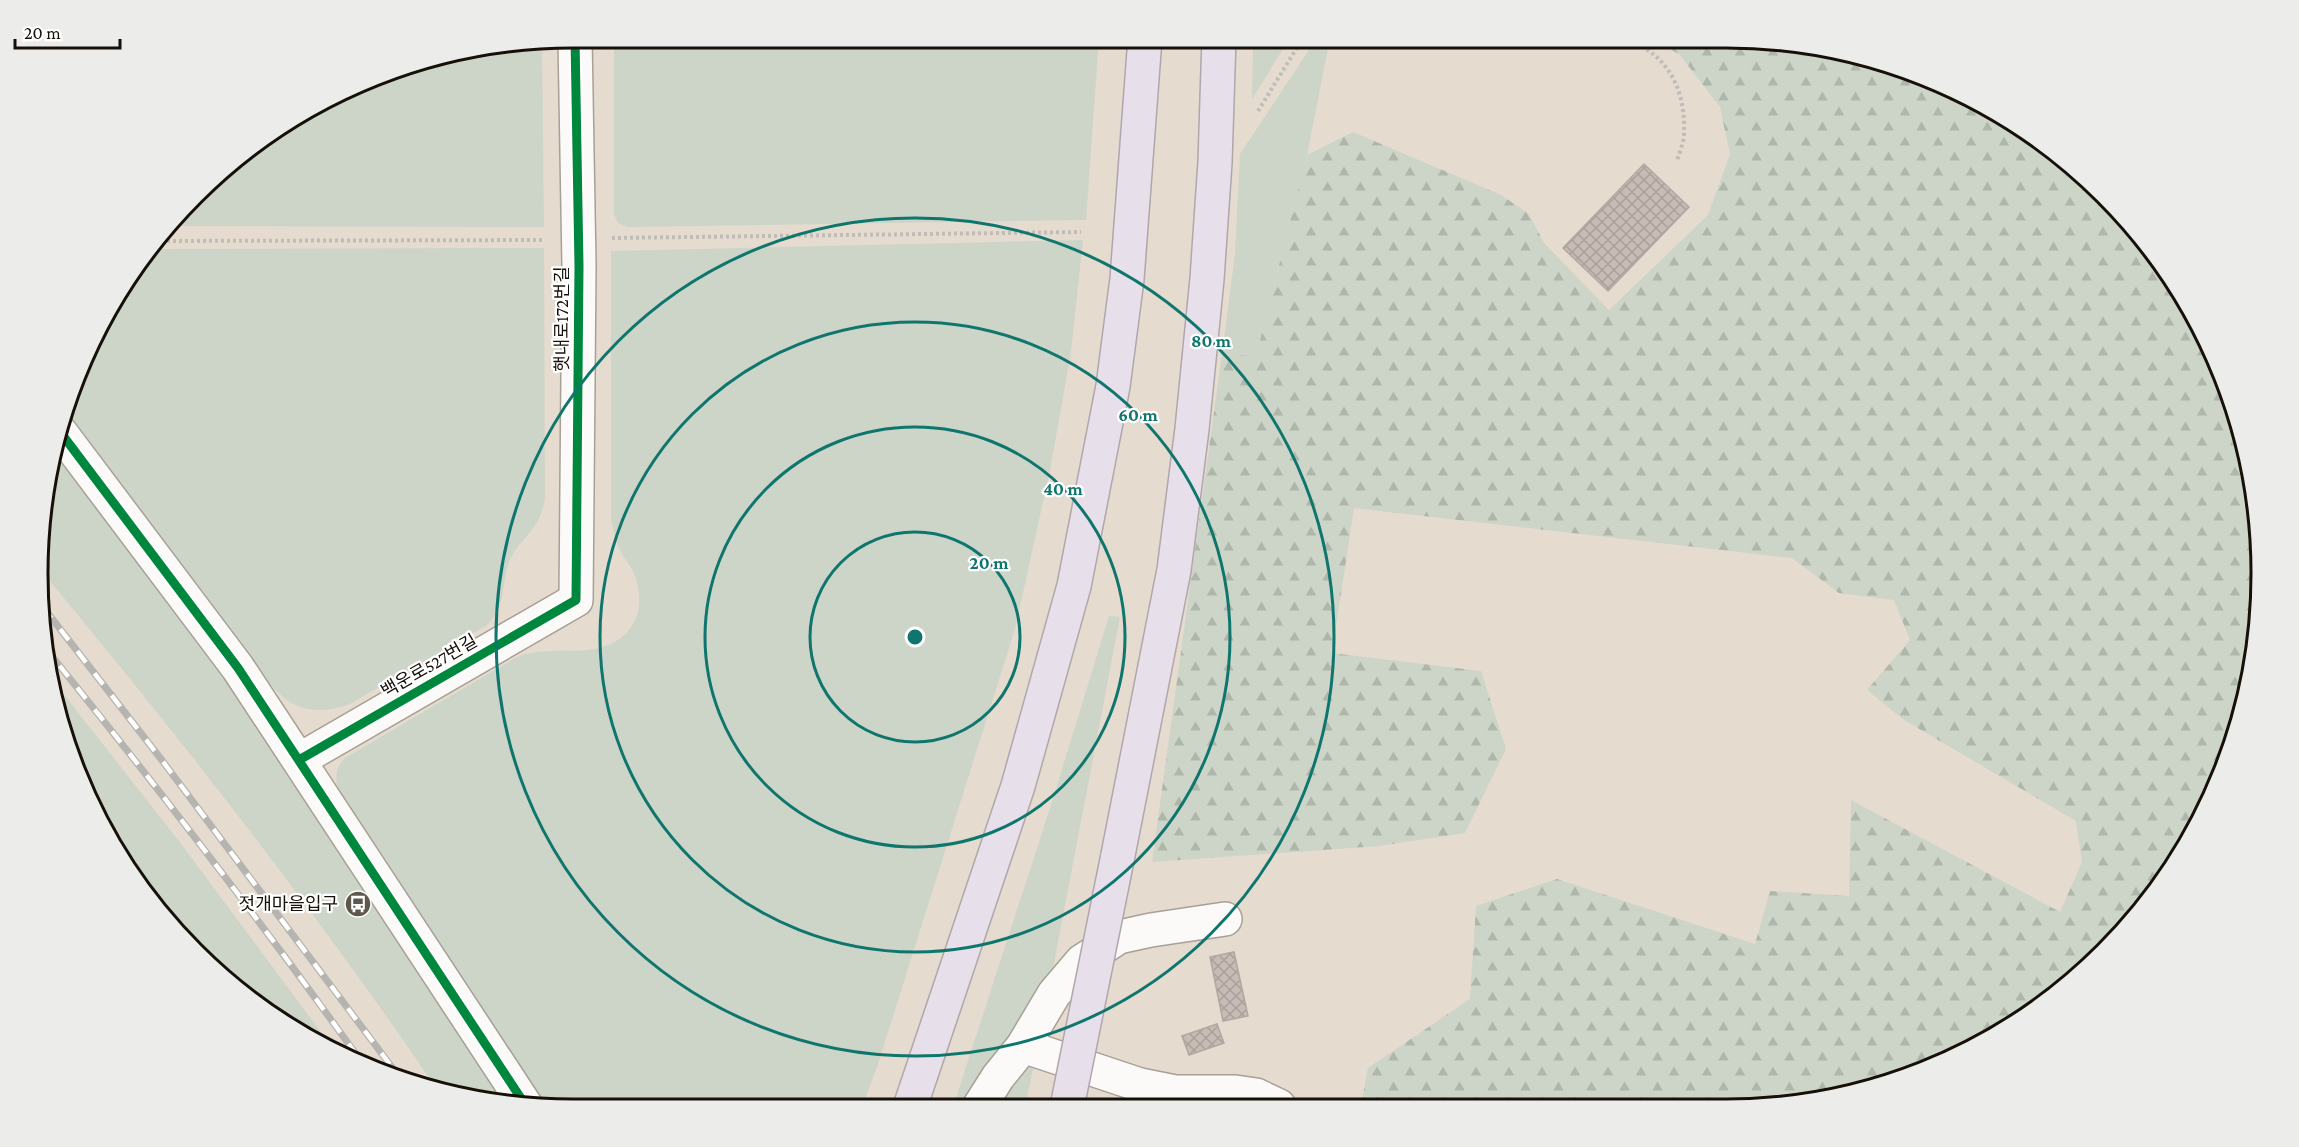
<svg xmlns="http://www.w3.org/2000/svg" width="2299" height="1147" viewBox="0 0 2299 1147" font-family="'Crimson Pro','Noto Sans KR',serif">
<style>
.grass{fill:#cdd5c8}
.forest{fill:url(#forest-firs)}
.building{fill:url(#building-cross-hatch);stroke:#b2a8a2;stroke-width:1.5}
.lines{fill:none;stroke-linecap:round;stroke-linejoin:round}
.minor-casing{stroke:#a7a096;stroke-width:36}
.highway-casing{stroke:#b0a6ac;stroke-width:36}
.path{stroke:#c0bdb9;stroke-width:4;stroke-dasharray:3 3;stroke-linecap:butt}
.minor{stroke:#fbfaf8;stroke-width:33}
.highway{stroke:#e7e0eb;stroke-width:33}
.rail-casing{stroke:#b6b4b0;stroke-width:7}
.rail{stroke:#fff;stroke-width:4.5;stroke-dasharray:14;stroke-linecap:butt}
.highway-bridge-casing{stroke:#b0a6ac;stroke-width:36;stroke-linecap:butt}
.highway-bridge{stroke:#e7e0eb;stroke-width:33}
.cycleway-casing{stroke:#fff;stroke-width:13}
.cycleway{stroke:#00873e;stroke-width:9}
.ring{fill:none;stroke:#0f766e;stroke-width:3}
.labels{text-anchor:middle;stroke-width:4.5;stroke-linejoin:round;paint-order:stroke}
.street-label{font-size:18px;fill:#161008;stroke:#fff}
.poi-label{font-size:18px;fill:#161008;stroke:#fff;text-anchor:end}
.rim{fill:none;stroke:#161008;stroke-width:3}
.centre{fill:#0f766e;stroke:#fff;stroke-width:3}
.ring-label{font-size:18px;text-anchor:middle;font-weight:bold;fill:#0f766e;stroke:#fff;stroke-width:4.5;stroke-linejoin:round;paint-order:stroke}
</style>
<defs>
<pattern id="forest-firs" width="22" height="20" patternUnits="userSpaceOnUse" patternTransform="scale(1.5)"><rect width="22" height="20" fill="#cdd5c8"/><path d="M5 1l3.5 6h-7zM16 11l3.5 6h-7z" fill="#afb6aa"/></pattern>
<pattern id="building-cross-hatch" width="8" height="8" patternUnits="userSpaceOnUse" patternTransform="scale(1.5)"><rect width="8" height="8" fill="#c7bbb5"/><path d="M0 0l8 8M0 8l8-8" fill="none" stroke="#aaa09a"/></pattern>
</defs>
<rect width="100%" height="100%" fill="#e5dbcf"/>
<path class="grass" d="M614 38H1099L1086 220 627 227 618 223 614 214Z
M1253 38H1290L1252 99Z
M1317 38H1330L1307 155 1256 356 1222 354 1235 254 1240 154Z
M542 43 544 227 166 226 247 148 401 66Z
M1083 240 1071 352 1050 470 1015 629 877 1067 862 1107 546 1108 386 860 338 790C335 776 335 769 345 758L517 657C553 642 600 664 629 630 639 618 641 602 638 587 636 573 629 565 622 554 616 544 614 531 611 519V251Z
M544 248 545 499C539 534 517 538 508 565 501 589 506 607 486 626L348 705C327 712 305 713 287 700 263 683 231 631 213 606 165 542 117 480 67 417L109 305 150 249Z
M55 451 169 601 246 708 504 1103 439 1092C317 913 183 741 44 574L48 469Z
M1109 616 1120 617 1049 989 968 1107H953L1052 802Z
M54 682 179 841 338 1055 195 953 93 810Z
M1035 1059 1025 1107H991L1004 1086Z"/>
<path class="forest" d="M1651 39H1760L1864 56 1962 93 2052 148 2128 220 2190 305 2233 401 2257 503 2260 608 2243 712 2206 810 2129 927 2024 1019 1898 1081 1795 1105 1361 1106 1368 1068 1470 999 1476 906 1557 879 1755 944 1770 891 1849 896 1851 800 2060 912 2082 862 2076 821 1904 720 1867 690 1910 640 1894 600 1839 593 1792 558 1354 508 1332 653 1481 671 1506 749 1465 833 1379 846 1152 862 1222 354 1256 356 1307 155 1353 132 1501 195 1529 214 1544 243 1609 310 1708 215 1730 154 1720 107 1679 54Z"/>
<path class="building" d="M1644 164 1689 207 1608 291 1563 248Z
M1234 952 1248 1016 1223 1021 1210 957Z
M1217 1024 1224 1043 1189 1055 1182 1036Z"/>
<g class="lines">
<defs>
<path id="minor" d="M61 433 238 668 526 1106
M299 760 576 600 579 266 575 38
M1023 1046 1140 1085 1175 1092H1235L1256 1095 1279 1106
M979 1107 998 1077 1023 1046 1054 994 1082 961 1119 937 1151 930 1225 919"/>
<path id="highway" d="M1117 860 1174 570 1192 429 1207 279 1215 162 1219 38
M910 1107 1018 786 1074 586 1113 386 1127 279 1145 38"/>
</defs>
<use href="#minor" class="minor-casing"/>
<use href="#highway" class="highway-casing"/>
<path class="path" d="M1625 39C1668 53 1686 90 1684 134 1684 143 1679 153 1677 161
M1258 111 1303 38
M612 238 1081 232
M155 241 545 240"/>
<use href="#minor" class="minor"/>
<use href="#highway" class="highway"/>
<defs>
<path id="rail" d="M43 607 161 759 400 1078
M42 644C153 781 260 920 363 1064"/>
</defs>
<use href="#rail" class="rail-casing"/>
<use href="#rail" class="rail"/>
<defs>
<path id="highway-bridge" d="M1067 1107 1117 860"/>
</defs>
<use href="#highway-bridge" class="highway-bridge-casing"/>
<use href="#highway-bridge" class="highway-bridge"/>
<defs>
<path id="cycleway" d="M61 433 238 668 526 1106
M299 760 576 600 579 266 575 38"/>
</defs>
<use href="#cycleway" class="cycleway-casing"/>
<use href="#cycleway" class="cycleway"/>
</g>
<g class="ring">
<circle cx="915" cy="637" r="105"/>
<circle cx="915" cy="637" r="210"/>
<circle cx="915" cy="637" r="315"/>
<circle cx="915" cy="637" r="419"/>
</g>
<defs>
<symbol id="bus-disc" viewBox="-11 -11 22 22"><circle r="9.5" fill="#5e574e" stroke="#fff"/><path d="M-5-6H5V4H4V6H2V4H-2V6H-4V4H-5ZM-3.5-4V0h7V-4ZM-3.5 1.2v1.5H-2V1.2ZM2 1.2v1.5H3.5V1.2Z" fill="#fff"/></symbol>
</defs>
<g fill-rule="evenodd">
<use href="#bus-disc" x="343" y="889" width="30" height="30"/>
</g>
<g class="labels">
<g class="street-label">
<text transform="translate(562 319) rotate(-90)" y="6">햇내로172번길</text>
<text transform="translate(429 666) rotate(-30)" y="6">백운로527번길</text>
</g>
<g class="poi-label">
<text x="338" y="910">젓개마을입구</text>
</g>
</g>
<path d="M0 0H2299V1147H0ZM573 48H1726A525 525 0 0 1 2251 573V574A525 525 0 0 1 1726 1099H573A525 525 0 0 1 48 574V573A525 525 0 0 1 573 48Z" fill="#ececeb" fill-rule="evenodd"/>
<path class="rim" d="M573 48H1726A525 525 0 0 1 2251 573V574A525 525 0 0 1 1726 1099H573A525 525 0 0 1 48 574V573A525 525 0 0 1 573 48Z"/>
<circle cx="915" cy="637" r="9" class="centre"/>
<g class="ring-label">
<text x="1211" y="347">80 m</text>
<text x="1138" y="421">60 m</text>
<text x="1063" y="495">40 m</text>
<text x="989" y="569">20 m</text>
</g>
<path d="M15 39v9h105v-9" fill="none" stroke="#161008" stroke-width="3"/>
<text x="24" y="39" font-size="18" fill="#161008" stroke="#ffffff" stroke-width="4.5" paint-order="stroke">20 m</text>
</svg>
